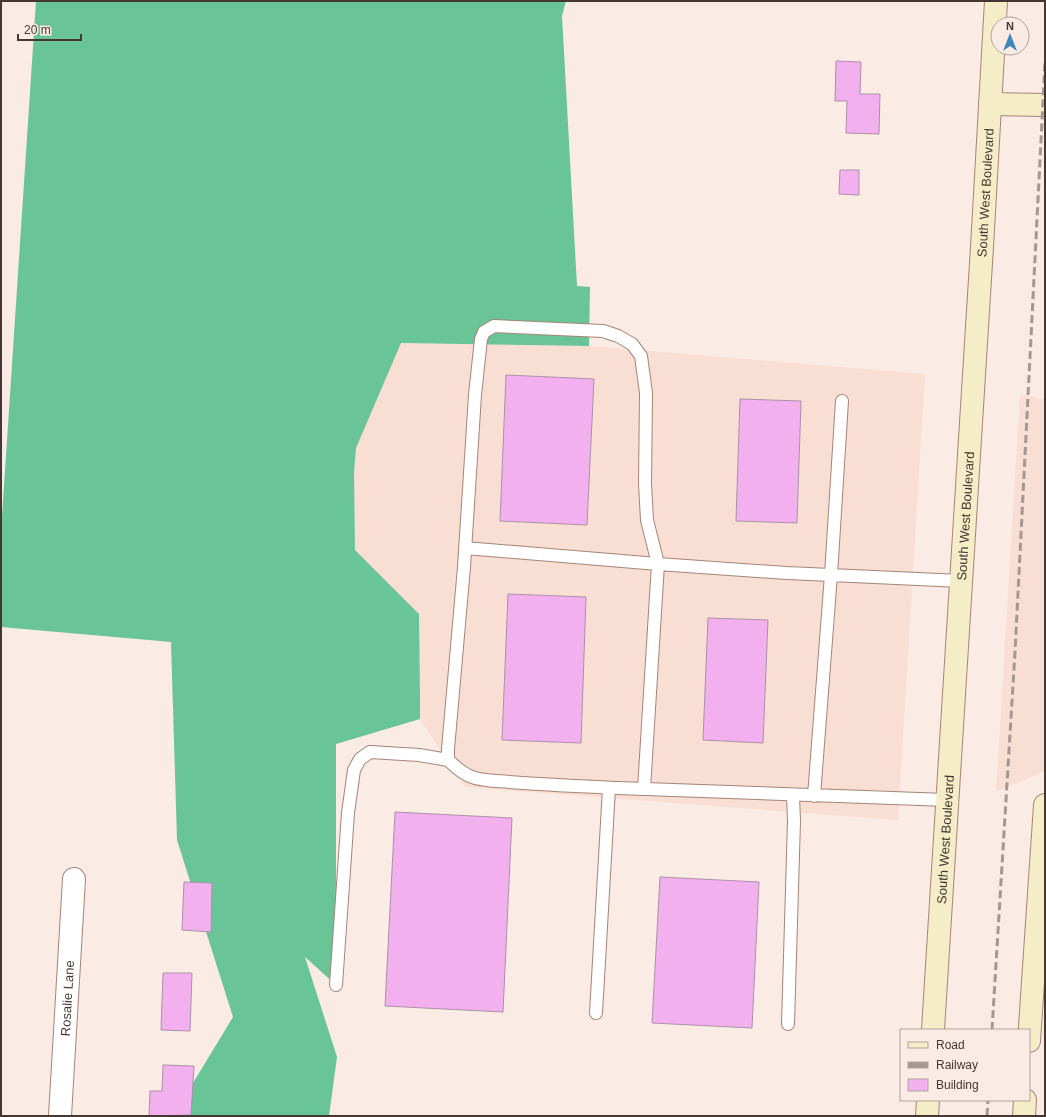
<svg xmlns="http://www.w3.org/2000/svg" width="1046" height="1117" viewBox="0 0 1046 1117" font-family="Helvetica,sans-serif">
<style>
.built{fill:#f9ded3}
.forest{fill:#69c597}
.building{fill:#f3b0ee;stroke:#ab91a8}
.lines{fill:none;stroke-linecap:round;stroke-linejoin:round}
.lane-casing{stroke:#a68477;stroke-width:14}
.street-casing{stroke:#a68477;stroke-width:24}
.secondary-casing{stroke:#a68477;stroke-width:24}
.lane{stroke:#fff;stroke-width:12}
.street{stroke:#fff;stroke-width:22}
.secondary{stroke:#f4edc7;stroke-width:22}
.rail{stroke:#a69791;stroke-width:3;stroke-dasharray:8 4;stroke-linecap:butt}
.labels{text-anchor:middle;stroke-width:3.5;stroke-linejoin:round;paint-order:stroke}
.street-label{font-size:13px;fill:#453731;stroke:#faebe5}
</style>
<rect width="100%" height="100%" fill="#faebe5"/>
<path class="built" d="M352 342 589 346 925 374 898 820 465 787 420 719V694L419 614 355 550Z
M1020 394 1045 400V771L996 792Z"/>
<path class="forest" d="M36 1H566L562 16 577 286 590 287 589 346 401 343 356 448 354 472 355 550 419 614 420 694V719L336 744V985L305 957 337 1057 329 1116H173L233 1017 177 840 171 642 1 627V531Z"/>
<path class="building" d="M836 61 861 62 860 94H880L879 134 846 133 847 101H835Z
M840 170H859V195L839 194Z
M506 375 594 379 587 525 500 521Z
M740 399 801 401 797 523 736 521Z
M508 594 586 597 581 743 502 740Z
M708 618 768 620 763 743 703 740Z
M395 812 512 818 503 1012 385 1006Z
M660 877 759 882 752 1028 652 1023Z
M184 882 212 883 211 932 182 930Z
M163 973H192L190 1031 161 1030Z
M163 1065 194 1066 191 1115 149 1116 150 1091H162Z"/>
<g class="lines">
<defs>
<path id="lane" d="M465 548 658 564 787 573 961 581
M644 789 658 564 647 520 645 484 646 393 641 356 632 344 618 336 603 331 494 326 484 332 481 339 475 395 464 567 448 749V760C457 768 464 775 475 778 486 781 498 781 509 782 545 785 581 786 617 788 727 793 837 797 947 800
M814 796 831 575 842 401
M336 985 348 813 354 770 360 759 370 752 419 755 448 760
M596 1013 609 788
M788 1024 794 821 793 796"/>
<g id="street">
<path id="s1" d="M60 1116 74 879"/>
</g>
<g id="secondary">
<path d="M990 104 1045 105"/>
<path id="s2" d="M933 1030 982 247 996 1"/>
<path d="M1029 1041 1045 805"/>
<path d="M927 1116 928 1100"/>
<path d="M1024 1116 1025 1100"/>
</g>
</defs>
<use href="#lane" class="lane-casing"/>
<use href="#street" class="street-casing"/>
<use href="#secondary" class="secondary-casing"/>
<use href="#lane" class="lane"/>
<use href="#street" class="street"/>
<use href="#secondary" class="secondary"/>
<path class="rail" d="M992 1030 1015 652 1045 62
M987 1116 988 1100"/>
</g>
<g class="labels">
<g class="street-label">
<text dy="5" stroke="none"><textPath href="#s2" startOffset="839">South West Boulevard</textPath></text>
<text dy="5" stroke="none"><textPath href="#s2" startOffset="515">South West Boulevard</textPath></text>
<text dy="5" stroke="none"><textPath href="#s2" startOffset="191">South West Boulevard</textPath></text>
<text dy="5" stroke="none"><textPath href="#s1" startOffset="118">Rosalie Lane</textPath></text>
</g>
</g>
<rect width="1046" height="1117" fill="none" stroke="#453731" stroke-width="4"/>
<rect x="900" y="1029" width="130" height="72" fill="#faebe5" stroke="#b2a39d"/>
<rect x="908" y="1042" width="20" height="6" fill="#f4edc7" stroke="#b2a39d"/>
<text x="936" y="1049" font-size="12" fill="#453731">Road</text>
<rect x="908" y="1062" width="20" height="6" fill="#a69791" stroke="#b2a39d"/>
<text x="936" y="1069" font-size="12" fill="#453731">Railway</text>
<rect x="908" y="1079" width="20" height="12" fill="#f3b0ee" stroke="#b2a39d"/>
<text x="936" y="1089" font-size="12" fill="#453731">Building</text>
<g transform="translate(1010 36)"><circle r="19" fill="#faebe5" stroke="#b2a39d"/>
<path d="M0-3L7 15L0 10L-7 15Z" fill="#3c87bb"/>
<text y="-6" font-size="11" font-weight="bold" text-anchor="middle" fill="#453731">N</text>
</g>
<path d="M18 34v6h63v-6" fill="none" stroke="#453731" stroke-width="2"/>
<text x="24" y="34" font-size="12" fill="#453731" stroke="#faebe5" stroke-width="3" paint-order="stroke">20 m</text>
</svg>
